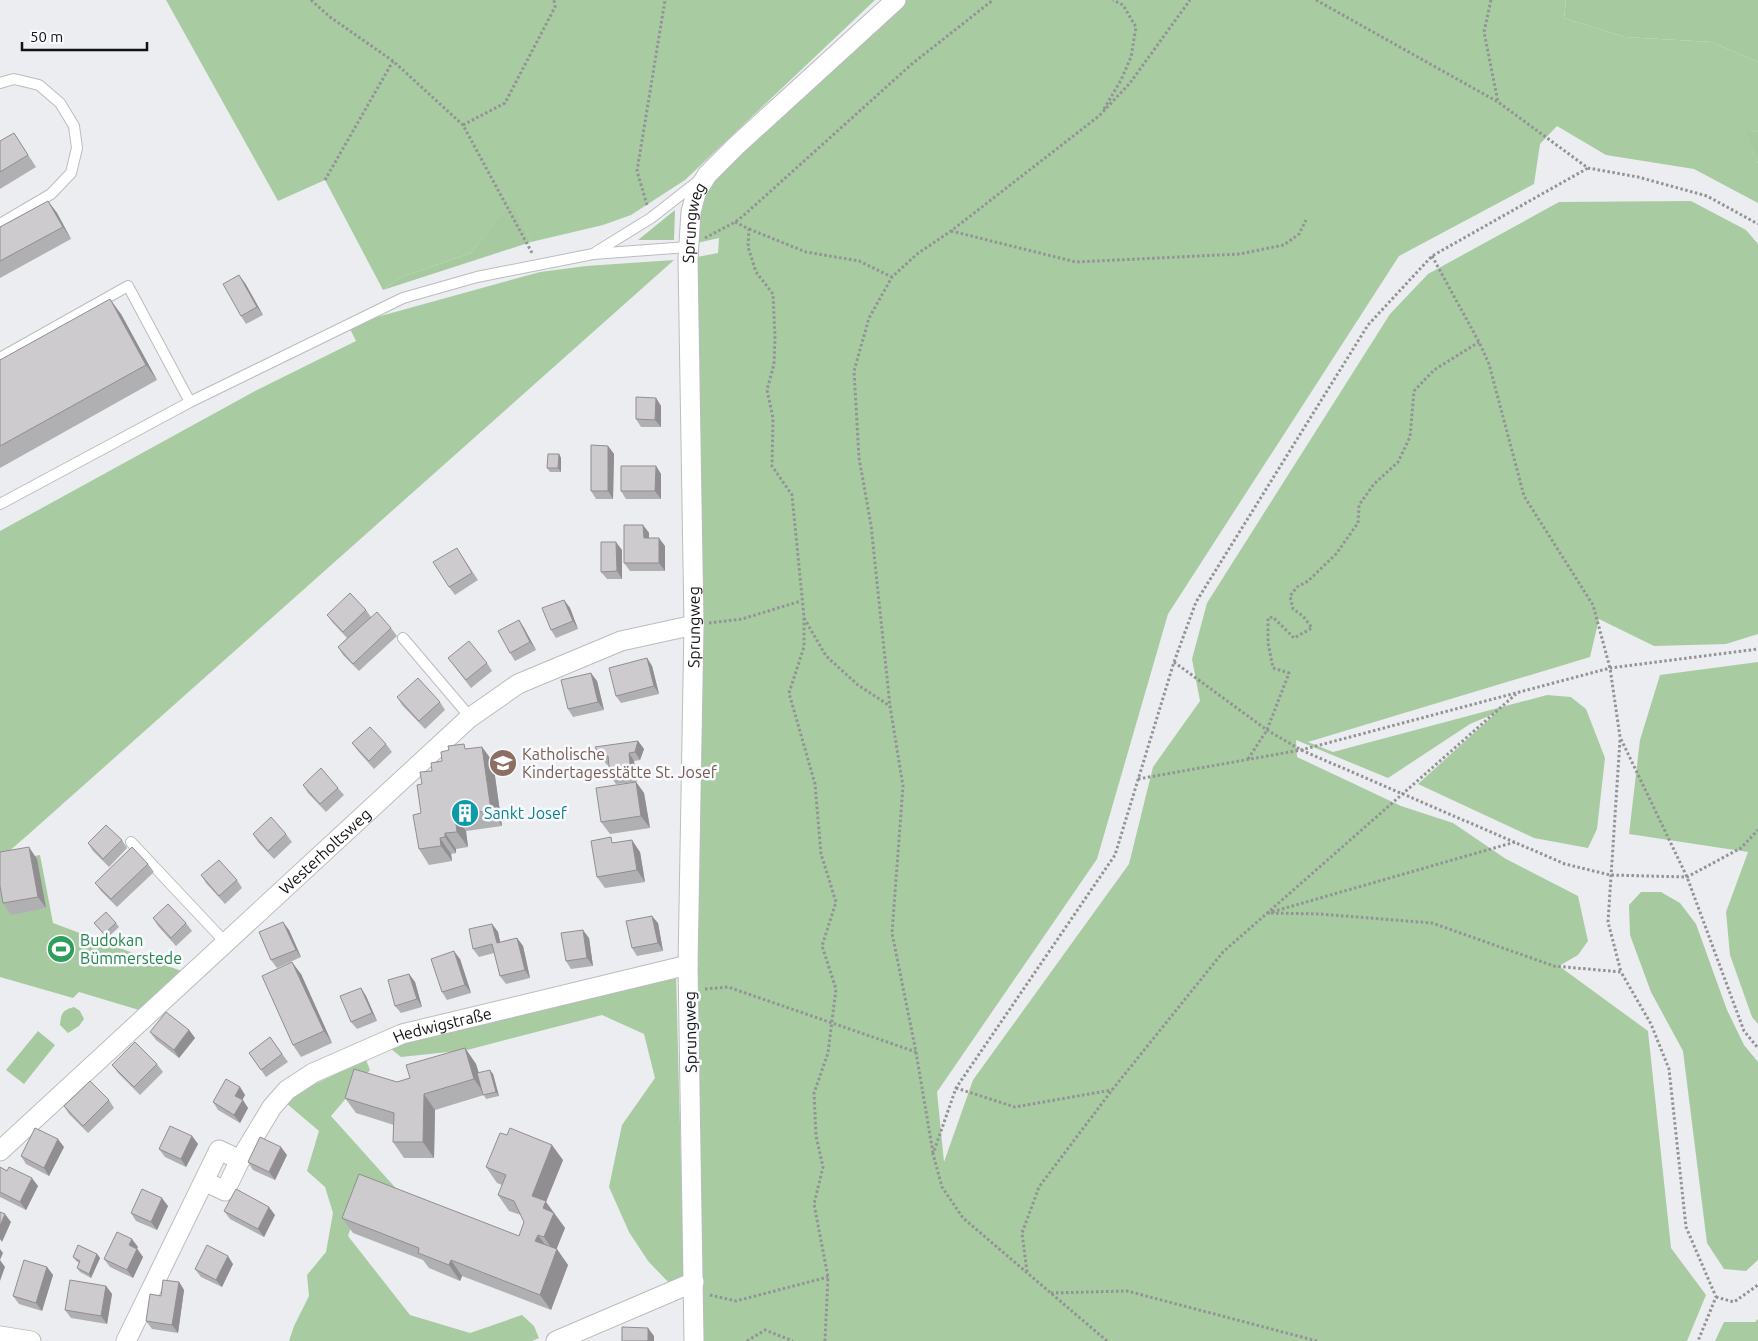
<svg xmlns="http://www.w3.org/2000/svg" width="1758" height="1341" viewBox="0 0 1758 1341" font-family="Ubuntu,sans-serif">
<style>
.green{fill:#a7c9a0}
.forest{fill:#a8cba2}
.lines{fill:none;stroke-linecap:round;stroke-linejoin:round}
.service-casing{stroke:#babcbf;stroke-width:12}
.minor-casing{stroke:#babcbf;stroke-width:21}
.path{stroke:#939396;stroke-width:3;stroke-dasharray:2.5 2.5;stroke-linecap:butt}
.service{stroke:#fff;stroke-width:10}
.minor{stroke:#fff;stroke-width:19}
.wall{fill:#b0afb1}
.shaded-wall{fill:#908e90}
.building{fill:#cdcbce;stroke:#908e90}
.labels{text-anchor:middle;stroke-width:5;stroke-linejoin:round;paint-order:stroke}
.street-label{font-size:16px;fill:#121213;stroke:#f9fafe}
.education-label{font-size:16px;fill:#785e54;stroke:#f9fafe;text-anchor:start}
.culture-label{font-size:16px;fill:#0d838f;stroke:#f9fafe;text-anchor:start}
.leisure-label{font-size:16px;fill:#27864d;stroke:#f9fafe;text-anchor:start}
</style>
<rect width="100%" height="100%" fill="#ecedf1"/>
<path class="green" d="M1566 0H1758V62L1712 42 1625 37 1564 18Z
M1744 130 1758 132V163Z
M512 200 531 242 383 290 402 277 471 253Z
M675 210 674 240H638Z
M40 855 53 923 192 975 149 1013 79 992 73 998 0 977V862Z
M1641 892H1661L1680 903 1696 924 1727 1010 1744 1045 1758 1062V1260L1746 1271 1724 1269 1707 1243 1683 1051 1651 992 1630 935 1629 905Z
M74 1007 80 1011 84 1019 79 1026 68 1033 60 1025C61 1014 62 1010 74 1007Z
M38 1031 55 1045 24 1084 6 1070Z"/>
<path class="forest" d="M166 0H875L685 180 631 215 603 225 531 242 512 201 471 253 402 277 383 290 325 180 278 201Z
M906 0H1566L1564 18 1625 37 1712 42 1758 62V132L1745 131 1758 163V203L1694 169 1606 155 1557 126 1540 144 1534 184 1399 256 1168 614 1097 859 937 1092 944 1162 973 1080 1129 864 1153 767 1200 701 1192 659 1207 603 1390 314 1428 274 1559 202 1691 201 1746 230 1758 244V634L1726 644 1654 646 1599 619 1590 657 1308 742 1333 752 1547 695 1571 697 1586 709 1605 758 1597 829 1588 848 1534 838 1418 784 1496 713 1470 724 1388 778 1296 740 1297 757 1401 806 1453 823 1506 859 1578 896 1588 941 1578 955 1559 966 1648 1031 1671 1248 1706 1295 1687 1341H702L694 994 697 257 718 253 719 238 697 243 701 195 747 142Z
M674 260 30 833 0 859V531L257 390 356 341 348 325 540 272 586 266Z
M1758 662V1024L1752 1017 1730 955 1726 912 1748 852 1629 834 1640 740 1660 675Z
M676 973 684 1280 671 1285 648 1261 629 1232 609 1187 622 1125 655 1078 644 1034 602 1015 467 1050 401 1057 391 1049 419 1036Z
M366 1060 370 1070 331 1116 401 1194 366 1185 348 1236 410 1315 470 1333 522 1315 534 1326 539 1338 532 1341H289L294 1326 309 1296 307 1275 326 1252 333 1213 325 1187 307 1171 319 1131 286 1103 302 1090Z
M1758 1319V1341H1715L1724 1322H1755Z"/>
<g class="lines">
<defs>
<path id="service" d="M0 83 14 79 39 85 60 103 74 126 77 148 71 173 51 194 0 224
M596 252 651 218 697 182
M0 358 128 286 190 402
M0 504 190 402 403 298 477 277 593 254 688 247
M403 638 470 717
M131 842 226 943"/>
<g id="minor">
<path id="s1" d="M0 1151 468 719 518 684 621 641 694 625"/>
<path id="s2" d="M240 1160 272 1107 287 1090 313 1073 402 1034 688 965"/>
<path d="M0 1336 31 1341"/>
<path d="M126 1341 219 1150 240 1160 225 1191 204 1181"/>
<path d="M556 1341 694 1282"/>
<path id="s3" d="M694 1341 688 965 694 625 688 259 691 212 696 193 707 175 736 146 896 0"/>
</g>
</defs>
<use href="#service" class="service-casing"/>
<use href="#minor" class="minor-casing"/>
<path class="path" d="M311 0 330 17 393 61 463 125 532 253
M1316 0 1498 102 1588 168 1638 177 1707 196 1758 224
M1491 0 1484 32 1498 102
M1104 109 1121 80 1131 57 1136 27 1123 5 1113 0
M463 125 505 103 555 7 554 0
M325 180 393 61
M647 205 637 171 665 0
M735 222 749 229 748 247 756 272 773 294 775 337 774 364 767 390 773 418 772 466 792 495 804 617V647L789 693 815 784 821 854 836 902 822 946 836 989 828 1053 814 1093 816 1136 823 1167 814 1204 828 1277 825 1341
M749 229 806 252 859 261 892 277
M951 231 1076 262 1240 254 1284 245 1299 234 1306 220
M705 238 735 222 743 216 913 63 993 0
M1432 256 1479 342 1489 364 1524 496 1593 605 1610 668 1620 737 1687 877 1744 1031 1758 1048
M804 618 826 656 858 685 890 706
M709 623 742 619 801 601
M1174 662 1267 730 1301 750 1565 864 1610 875 1687 877 1741 848 1758 830
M1620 740 1608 922 1621 972
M1248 759 1267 730 1289 673 1273 668 1268 643V618L1273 617 1294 638 1312 628 1303 616 1293 609 1290 596 1297 587 1308 581 1336 554 1358 523 1359 505 1374 484 1398 462 1410 437 1414 391 1434 370 1479 342
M1138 779 1301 750 1610 668 1758 649
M1515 842 1268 913 1320 914 1432 923 1554 966 1621 972 1651 1024 1669 1069 1686 1227 1716 1297 1698 1341
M705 989 728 987 916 1052
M956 1088 1015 1107 1112 1090
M933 1153 916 1052 892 933 903 786 890 706 871 525 859 458 854 371 869 318 892 277 917 254 951 231 1099 116 1130 83 1190 0
M1027 1272 1022 1233 1039 1187 1112 1090 1223 952 1516 694
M1051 1293 1127 1291 1317 1341
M710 1295 736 1301 828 1277
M1716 1297 1734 1302 1758 1285
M747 1341 765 1330 793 1341
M1107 1341 963 1218 942 1187 933 1154 956 1088 1115 855 1174 662 1196 602 1368 325 1432 256 1588 168"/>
<use href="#service" class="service"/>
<use href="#minor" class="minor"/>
</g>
<path class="wall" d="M14 133 36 167 0 189V141Z
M48 201 57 213 71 239 0 278V227Z
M245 283 263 315 246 324 241 316Z
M121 314 157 380 0 468V360Z
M656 398 661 406V427H641L636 419Z
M608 446 614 454 613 499H596L591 491Z
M559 454 561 458V472H550L547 468Z
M656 466 661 474V499H626L621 491Z
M643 525 649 533V538L665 546V571H630L624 563Z
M622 550V579H607L601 572Z
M462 556 478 580 455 595 449 587Z
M564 600 570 608 578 629 556 638 551 630Z
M366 610 371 617 391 628 397 636 359 671 343 655 338 647 347 638 333 623 327 615Z
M519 620 524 628 536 650 515 661 510 653Z
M448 658 487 663 492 671 471 688Z
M647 658 652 666 659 694 621 703 616 696Z
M597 681 604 710 573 717 568 709Z
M397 697 440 702 445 710 425 729 402 705Z
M638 741 644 749 640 760 634 761 637 781 636 782 644 793 650 828 610 834 601 822 636 782 616 784 610 776 609 765H607L601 757Z
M352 743 386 744 392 752 374 769 358 751Z
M482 747 493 762 502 826 466 831 468 847 456 849V853L451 854 452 861 429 865 419 849 421 813 422 784 432 771 442 761 468 749Z
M303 785 338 788 344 795 326 812 308 793Z
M253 834H286L292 842 274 859 258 842Z
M122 840 127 848 109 867 93 851 88 843Z
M615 843 640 852 645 882 605 888 597 877Z
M37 859 46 908 11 915 3 903Z
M148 864 154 872 117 907 101 891 95 883Z
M201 875 237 880 242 888 225 904 206 883Z
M153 918 186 923 192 931 176 946 158 926Z
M94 923H116L119 927 107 938Z
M658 923 663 951 637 956 632 948Z
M492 924 498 932 500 942 517 938 523 946 530 978 506 984 500 976 494 953 479 957 473 949Z
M289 930 301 957 277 968 271 960Z
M589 938 593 966 571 969 566 961Z
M460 959 471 993 447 1000 442 992Z
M301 974 332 1043 301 1057 293 1045Z
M409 974 415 982 422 1007 401 1013 395 1006Z
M361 988 366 996 377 1021 357 1029 351 1022Z
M189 1030 195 1038 179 1058 156 1040 150 1032Z
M270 1037 288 1062 266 1077 249 1053Z
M465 1048 476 1064 479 1073 493 1074 499 1096 486 1099 484 1095 435 1110 434 1158H404L393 1142 394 1125 356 1113 345 1098 410 1078Z
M157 1064 163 1072 140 1095 118 1073 112 1065Z
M240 1087 245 1095 242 1100 248 1108 240 1123 218 1110 213 1102Z
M109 1100 114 1108 88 1133 69 1114 64 1106Z
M192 1136 198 1144 186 1167 165 1157 159 1149Z
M64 1147 49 1176 26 1164 21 1156Z
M287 1155 275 1180 253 1170 248 1162Z
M563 1160 546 1202 565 1228 556 1249 568 1265 551 1310 462 1276 460 1281 429 1268 423 1260 353 1233 342 1218 519 1236 524 1222 521 1215 509 1211 498 1195 502 1185 497 1183 486 1167Z
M0 1167 38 1186 26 1210 0 1197Z
M168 1206 157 1230 136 1221 131 1213Z
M224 1211 275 1215 264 1237 230 1219Z
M138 1247 137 1248 143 1257 133 1278 110 1267 104 1259Z
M97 1254 100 1258 91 1278 80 1272 77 1268 79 1263 76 1261 73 1257Z
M233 1264 222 1287 201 1277 195 1269Z
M47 1267 53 1275 42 1311 19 1304 13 1296Z
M179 1282 184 1290 178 1333 152 1329 146 1321 161 1296Z
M106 1286 112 1294 107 1324 71 1318 65 1310Z"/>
<path class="shaded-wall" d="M48 201 57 213 71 239 63 227Z
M239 275 245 283 263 315 257 307Z
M110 299 121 314 157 380 146 365Z
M656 398 661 406V427L655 420Z
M608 446 614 454 613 499 608 491Z
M559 454 561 458V472L558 468Z
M656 466 661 474V499L655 491Z
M643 525 649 533V546L644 538Z
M659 538 665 546V571L659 563Z
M616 542 622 550V579L617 571Z
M564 600 570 608 578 629 573 621Z
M519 620 524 628 536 650 530 642Z
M647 658 652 666 659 694 654 686Z
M591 673 597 681 604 710 598 702Z
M638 741 644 749 640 760 635 752Z
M482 747 493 762 502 826 491 810Z
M629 753 634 761 637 781 631 774Z
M636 782 644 793 650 828 641 816Z
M455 816 466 831 468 847 457 832Z
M445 833 456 849V853L445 837Z
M440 838 451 854 452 861 441 846Z
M632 840 640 852 645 882 637 870Z
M29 847 37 859 46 908 38 897Z
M652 916 658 923 663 951 658 943Z
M283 922 289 930 301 957 296 950Z
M492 924 498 932 502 951 497 943Z
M583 930 589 938 593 966 587 958Z
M517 938 523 946 530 978 525 970Z
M454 951 460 959 471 993 465 985Z
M292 962 301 974 332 1043 324 1031Z
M409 974 415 982 422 1007 417 999Z
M361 988 366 996 377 1021 372 1013Z
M189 1030 195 1038 179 1058 174 1050Z
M465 1048 476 1064 485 1095 474 1079Z
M490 1070 493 1074 499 1096 496 1092Z
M240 1087 245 1095 240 1104 235 1096Z
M424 1094 435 1110 434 1158 423 1142Z
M243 1100 248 1108 240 1123 234 1115Z
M192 1136 198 1144 186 1167 181 1159Z
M58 1139 64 1147 49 1176 44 1168Z
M552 1145 563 1160 546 1202 565 1228 555 1253 544 1237 532 1196Z
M281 1147 287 1155 275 1180 269 1172Z
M32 1178 38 1186 26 1210 20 1202Z
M162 1198 168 1206 157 1230 151 1222Z
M269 1207 275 1215 264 1237 258 1229Z
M5 1214 11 1222 2 1242 0 1239V1226Z
M538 1235 549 1250 535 1241Z
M132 1239 138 1247 135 1253 129 1245Z
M0 1249 3 1253 0 1260 5 1267 0 1281Z
M137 1249 143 1257 133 1278 127 1270Z
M557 1249 568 1265 551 1310 540 1295Z
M97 1254 100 1258 91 1278 89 1274Z
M228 1256 233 1264 222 1287 216 1280Z
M451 1260 462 1276 460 1281 449 1265Z
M47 1267 53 1275 42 1311 36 1303Z
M179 1282 184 1290 178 1333 172 1325Z
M106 1286 112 1294 107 1324 101 1316Z
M648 1328 654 1336V1341H648Z"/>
<path class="building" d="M14 133 28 155 0 172V141Z
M48 201 63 227 0 261V227Z
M239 275 257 307 241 316 223 284Z
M110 299 146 365 0 446V360Z
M636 397 656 398 655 420 636 419Z
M591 445 608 446V491H591Z
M548 454H559L558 468H547Z
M621 466H656L655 491H621Z
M624 525H643L644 538H659V563H624Z
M601 542H616L617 571 601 572Z
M457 548 472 573 449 587 433 562Z
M350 593 366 610 343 632 327 615Z
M564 600 573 621 551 630 542 608Z
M377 612 391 628 353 664 338 647Z
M519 620 530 642 510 653 498 631Z
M469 641 487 663 466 680 448 658Z
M647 658 654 686 616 696 609 668Z
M591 673 598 702 568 709 561 680Z
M418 678 440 702 419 721 397 697Z
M370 727 386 744 369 761 352 743Z
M638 741 635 752 629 753 631 774 610 776 608 756 601 757 595 747Z
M464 744 465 749 482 747 491 810 455 816 457 832 445 833V837L440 838 441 846 419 849 413 815 421 813 417 785 422 784 420 772 432 771 431 763 442 761 441 752 449 750 448 746Z
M321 768 338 788 320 804 303 785Z
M636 782 641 816 601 822 596 788Z
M271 817 286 834 268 851 253 834Z
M106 825 122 840 103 859 88 843Z
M611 837 612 843 632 840 637 870 597 877 591 841Z
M29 847 38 897 3 903 0 886V852Z
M132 847 148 864 111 899 95 883Z
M219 860 237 880 219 896 201 875Z
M168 904 186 923 171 938 153 918Z
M106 912 116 923 104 934 94 923Z
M652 916 658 943 632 948 626 921Z
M283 922 296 950 271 960 259 932Z
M492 924 497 943 517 938 525 970 500 976 492 944 473 949 469 929Z
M583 930 587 958 566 961 561 933Z
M454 951 465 985 442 992 431 959Z
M292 962 324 1031 293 1045 262 976Z
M409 974 417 999 395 1006 388 980Z
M361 988 372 1013 351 1022 340 996Z
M166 1012 189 1030 174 1050 150 1032Z
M270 1037 282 1054 261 1070 249 1053Z
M135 1042 157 1064 134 1087 112 1065Z
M465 1048 474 1079 424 1094 423 1142H393L394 1113 345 1098 354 1069 397 1082 410 1078 406 1065Z
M490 1070 496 1092 483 1095 477 1073Z
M226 1079 240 1087 235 1096 243 1100 234 1115 213 1102Z
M90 1081 109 1100 83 1126 64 1106Z
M170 1126 192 1136 181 1159 159 1149Z
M35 1128 58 1139 44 1168 21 1156Z
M510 1128 552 1145 532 1196 546 1201 543 1208 554 1213 544 1237 538 1235 535 1241 557 1249 540 1295 451 1260 449 1265 418 1253 419 1248 342 1218 359 1174 519 1236 524 1222 514 1201 498 1195 506 1175 486 1167 500 1133 507 1135Z
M260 1137 281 1147 269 1172 248 1162Z
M0 1167 7 1171 9 1167 32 1178 20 1202 0 1192Z
M142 1189 162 1198 151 1222 131 1213Z
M236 1189 269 1207 258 1229 224 1211Z
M0 1212 5 1214 0 1226Z
M117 1232 132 1239 129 1245 137 1249 127 1270 104 1259Z
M78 1245 97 1254 89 1274 77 1268 80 1261 73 1257Z
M207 1245 228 1256 216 1280 195 1269Z
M24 1260 47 1267 36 1303 13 1296Z
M70 1280 106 1286 101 1316 65 1310Z
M163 1280 179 1282 172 1325 146 1321 150 1294 161 1296Z
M622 1327 648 1328V1341H622Z"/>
<defs>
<symbol id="school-disc" viewBox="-11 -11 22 22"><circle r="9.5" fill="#8d6e63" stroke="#f9fafe"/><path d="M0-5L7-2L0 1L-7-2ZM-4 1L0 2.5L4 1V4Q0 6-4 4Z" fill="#fff"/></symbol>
<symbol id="building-disc" viewBox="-11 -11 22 22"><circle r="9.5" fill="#0f9aa8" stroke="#f9fafe"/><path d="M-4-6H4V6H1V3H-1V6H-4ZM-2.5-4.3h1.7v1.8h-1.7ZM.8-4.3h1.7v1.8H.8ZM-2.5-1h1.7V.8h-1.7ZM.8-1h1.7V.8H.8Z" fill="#fff"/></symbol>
<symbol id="stadium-disc" viewBox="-11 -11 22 22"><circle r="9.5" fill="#2e9e5b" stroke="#f9fafe"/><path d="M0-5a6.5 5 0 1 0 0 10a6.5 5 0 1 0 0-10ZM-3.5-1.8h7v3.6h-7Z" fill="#fff"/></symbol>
</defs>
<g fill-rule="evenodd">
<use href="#school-disc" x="487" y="747" width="32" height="32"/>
<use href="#building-disc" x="449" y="797" width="32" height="32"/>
<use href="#stadium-disc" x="45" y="933" width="32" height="32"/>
</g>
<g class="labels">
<g class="street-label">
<text dy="6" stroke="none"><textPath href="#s3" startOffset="1119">Sprungweg</textPath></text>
<text dy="6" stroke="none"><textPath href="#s3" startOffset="714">Sprungweg</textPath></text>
<text dy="6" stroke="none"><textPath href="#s1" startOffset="442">Westerholtsweg</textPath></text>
<text dy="6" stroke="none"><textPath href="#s2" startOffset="254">Hedwigstraße</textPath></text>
<text transform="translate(690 1032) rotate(-91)" y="6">Sprungweg</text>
</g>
<g class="education-label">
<text x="522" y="760">Katholische<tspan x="522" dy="18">Kindertagesstätte St. Josef</tspan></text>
</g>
<g class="culture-label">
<text x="484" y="819">Sankt Josef</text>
</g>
<g class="leisure-label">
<text x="80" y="946">Budokan<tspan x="80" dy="18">Bümmerstede</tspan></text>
</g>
</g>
<path d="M22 42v8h125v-8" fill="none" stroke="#121213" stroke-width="2.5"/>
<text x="30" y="42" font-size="15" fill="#121213" stroke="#f9fafe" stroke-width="4" paint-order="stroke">50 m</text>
</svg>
